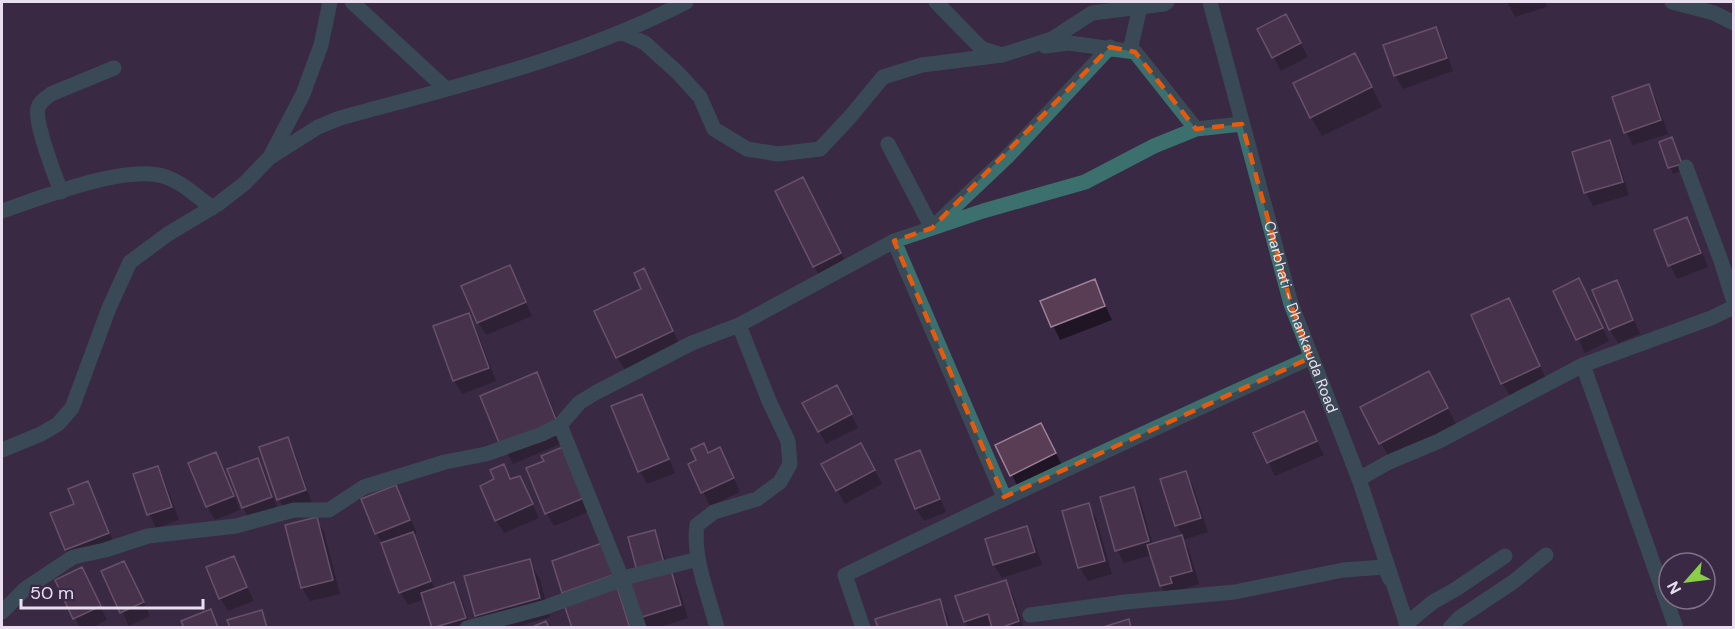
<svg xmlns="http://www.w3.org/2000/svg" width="1735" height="629" viewBox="0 0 1735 629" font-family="'DM Sans',sans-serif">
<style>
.shadow{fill:#0007}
.building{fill:#583d54;stroke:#9e8099;stroke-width:1.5}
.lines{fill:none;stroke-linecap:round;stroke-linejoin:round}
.minor{stroke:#3b706e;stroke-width:15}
.tertiary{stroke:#3b706e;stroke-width:15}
.marked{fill:none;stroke:#e8590c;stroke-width:4.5;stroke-dasharray:12 8;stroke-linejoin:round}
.labels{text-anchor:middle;stroke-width:4.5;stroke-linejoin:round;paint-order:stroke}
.street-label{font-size:15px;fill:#eadff1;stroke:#3a2944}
</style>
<rect width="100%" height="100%" fill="#3a2944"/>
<path class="shadow" d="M1507 2H1545L1547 7 1515 17Z
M1293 29 1308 57 1281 71 1259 30Z
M1435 29 1443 42 1453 71 1403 89 1395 76 1385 46Z
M1365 74 1382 107 1322 136 1311 117Z
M1648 86 1656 99 1668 134 1633 145 1626 132Z
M1672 139 1684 170 1673 174 1660 143Z
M1610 142 1617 156 1629 195 1593 206 1586 193Z
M803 179 851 273 825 286 814 266Z
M1686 219 1694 232 1708 267 1677 279 1670 265Z
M509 267 532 316 486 335 478 322Z
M643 270 683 351 629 377 617 357 643 290Z
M1579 280 1609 341 1585 353 1555 291Z
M1094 281 1112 320 1060 340 1042 302Z
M1616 282 1624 295 1640 334 1618 343 1610 330 1594 291Z
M1509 300 1520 320 1549 386 1514 402 1502 383Z
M468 315 476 328 496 381 462 394 454 380Z
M536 374 547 394 567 441 513 464 502 444Z
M1440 393 1458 428 1392 462 1381 443Z
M641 396 649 409 675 473 647 484 640 471Z
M844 400 858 428 826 444 819 431Z
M1303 413 1324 455 1275 476 1255 434Z
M1048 438 1063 467 1019 489 997 446Z
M287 439 295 452 312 504 286 512 279 499Z
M564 448 593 510 554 526 546 513V462Z
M919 452 927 465 946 512 924 521 916 508Z
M216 454 223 467 240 510 215 520 207 506 190 464Z
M708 454 727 462 740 492 710 506 690 465Z
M868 458 882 484 845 504 837 490Z
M257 460 265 473 278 511 251 521 243 508 229 470Z
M503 466 511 481 520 477 539 518 504 533 496 520V480Z
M158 468 165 481 179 520 156 528 149 514Z
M1185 473 1193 486 1208 532 1183 540 1189 550 1199 584 1177 591 1169 599 1161 586 1152 555 1124 563 1117 550 1133 489 1141 502 1153 545 1183 536 1177 526 1162 480Z
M88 483 95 496 115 546 74 563 66 550 52 514 76 505Z
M396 487 417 533 413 535 420 547 435 590 454 584 461 597 471 628H434L425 599 408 605 400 592 382 543 376 533Z
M1088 504 1096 518 1112 574 1088 581 1080 568Z
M316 518 324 532 340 594 310 601 302 588 287 526Z
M1026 528 1034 541 1042 565 1002 578 994 565 987 540Z
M654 532 661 545 669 572 678 585 688 618 657 628H646L640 617Z
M233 557 254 601 228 611 220 598Z
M529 560 540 580 550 617 513 628H483L476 615Z
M554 561 617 590 624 602 632 628H573L571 604 564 592Z
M103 572 131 576 150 616 129 626Z
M57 581 89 582 107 620 91 628H80Z
M1005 581 1013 595 1024 628H969L965 621Z
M939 601 947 614 951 628H879Z"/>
<path class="building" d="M1286 14 1301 43 1272 58 1257 29Z
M1436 27 1447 58 1394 76 1383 45Z
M1355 53 1372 87 1310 118 1293 83Z
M1649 84 1661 120 1624 133 1612 97Z
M1672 137 1682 164 1668 168 1659 142Z
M1610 140 1623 182 1584 193 1572 152Z
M803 177 841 253 813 267 775 191Z
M1687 217 1701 253 1668 266 1654 230Z
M510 265 526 302 477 323 461 286Z
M644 268 673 331 616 358 594 311 641 289 634 273Z
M1579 278 1603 328 1576 340 1553 291Z
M1095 279 1105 306 1051 327 1040 301Z
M1617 280 1633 320 1609 330 1592 290Z
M1509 298 1540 366 1501 384 1471 315Z
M469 313 489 368 453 381 433 326Z
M1429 371 1448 408 1379 444 1360 407Z
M537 372 557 422 500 445 480 396Z
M837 385 852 414 818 432 802 403Z
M642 394 669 459 638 472 611 406Z
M1304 411 1317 441 1267 463 1253 433Z
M1041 423 1056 453 1010 476 995 445Z
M288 437 306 490 277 500 259 447Z
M704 443 708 453 720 447 734 478 701 493 688 464 696 460 691 449Z
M861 443 875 470 836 491 821 464Z
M565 446 586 497 545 514 526 468 544 461 541 456Z
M920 450 940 499 915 509 895 460Z
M216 452 234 496 206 507 188 463Z
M258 458 272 497 242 508 227 469Z
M504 464 510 479 520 476 533 504 495 521 480 486 494 479 490 470Z
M158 466 172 507 147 515 133 474Z
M1186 471 1201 518 1175 526 1160 479Z
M88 481 109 533 65 550 50 513 74 504 68 489Z
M396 485 410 520 375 534 361 499Z
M1134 487 1149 541 1115 551 1100 497Z
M1089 503 1105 561 1078 568 1062 511Z
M317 517 333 580 301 588 285 525Z
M1027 526 1035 552 993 565 985 539Z
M655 530 664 563 637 571 628 537Z
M413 532 431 581 399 593 381 543Z
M1182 535 1192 571 1170 577 1172 583 1160 586 1147 545Z
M605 542 616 574 562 593 552 561Z
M234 556 247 587 219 599 206 567Z
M530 559 540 598 475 616 464 576Z
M124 561 144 602 120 613 101 571Z
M82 567 101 606 73 619 55 580Z
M671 570 681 605 639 618 628 583Z
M1006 580 1019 621 1000 628H992L988 614 964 622 955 596Z
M454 582 466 618 432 628 421 593Z
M617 587 630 628H572L564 604Z
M940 599 948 628H878L875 619Z
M211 609 218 628H184L181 621Z
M262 610 267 628H230L227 620Z
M1129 619 1131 628H1100Z
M546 621 549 628H530Z"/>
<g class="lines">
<path class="minor" d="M352 2 445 88
M936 2 981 48 1002 55 1052 39 1092 13 1164 4 1167 2
M1672 2 1714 13 1734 23
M621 32 645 43 678 73 700 97 714 129 747 149 778 154 820 149 850 117 883 77 922 65 1002 55
M1045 46 1069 43 1135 52 1196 129
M1130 50 1140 7
M888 144 932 228 1008 156 1110 47
M270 157 303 94 321 45 330 2
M1686 167 1721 261 1734 302
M61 192C55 175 34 123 38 108 40 101 46 98 51 94L114 68
M2 211C41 198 127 163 166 177 183 183 198 197 212 208
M894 241 1004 497
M1583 365 1676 628
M560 425 622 579 639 628
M2 450 41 434 58 424 72 408 109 308 130 262 168 234 218 204 245 183 269 158 318 127 340 118C457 86 578 58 686 2
M1359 479 1389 462 1439 441 1583 365 1711 318 1734 307
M2 612 25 589 73 557 105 550 148 536 236 526 294 510H329L364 487 445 462 486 454 542 434 560 425 579 403 595 393 692 343 739 325 894 241 983 211 1085 182 1154 146 1196 129 1242 124
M1030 615 1125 602 1235 592 1343 570 1385 567 1390 579
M1406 624 1433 602 1456 589 1505 556
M467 628 543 608 631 576 698 559
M717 628C709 597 692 556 697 525L714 512 757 499 780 482 790 464 788 441 769 401 739 325
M863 628 845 575C999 500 1154 428 1310 358
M1450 628 1459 618 1513 582 1546 555"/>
<path class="tertiary" id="s1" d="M1210 2 1291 304 1359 479 1408 628"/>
</g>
<path d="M0 0H1735V629H0ZM1110 47 1135 52 1196 129 1242 124 1291 304 1310 358 1004 497 894 241 932 228Z" fill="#3a2944" fill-opacity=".55" fill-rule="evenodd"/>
<path class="marked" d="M1110 47 1135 52 1196 129 1242 124 1291 304 1310 358 1004 497 894 241 932 228Z"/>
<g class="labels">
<g class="street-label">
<text dy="5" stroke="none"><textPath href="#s1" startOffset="328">Charbhati - Dhankauda Road</textPath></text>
</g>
</g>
<rect width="1735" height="629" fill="none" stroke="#eadff1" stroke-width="6"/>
<g transform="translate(1687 581) rotate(242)"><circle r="28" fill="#3a2944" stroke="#807289" stroke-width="1.5"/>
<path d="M0-4.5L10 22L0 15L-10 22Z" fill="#8ace47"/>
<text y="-9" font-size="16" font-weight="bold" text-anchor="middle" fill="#eadff1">N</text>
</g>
<path d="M21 599v9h182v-9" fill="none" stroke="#eadff1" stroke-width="3"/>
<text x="30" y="599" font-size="18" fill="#eadff1" stroke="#3a2944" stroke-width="4.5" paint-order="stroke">50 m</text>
</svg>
